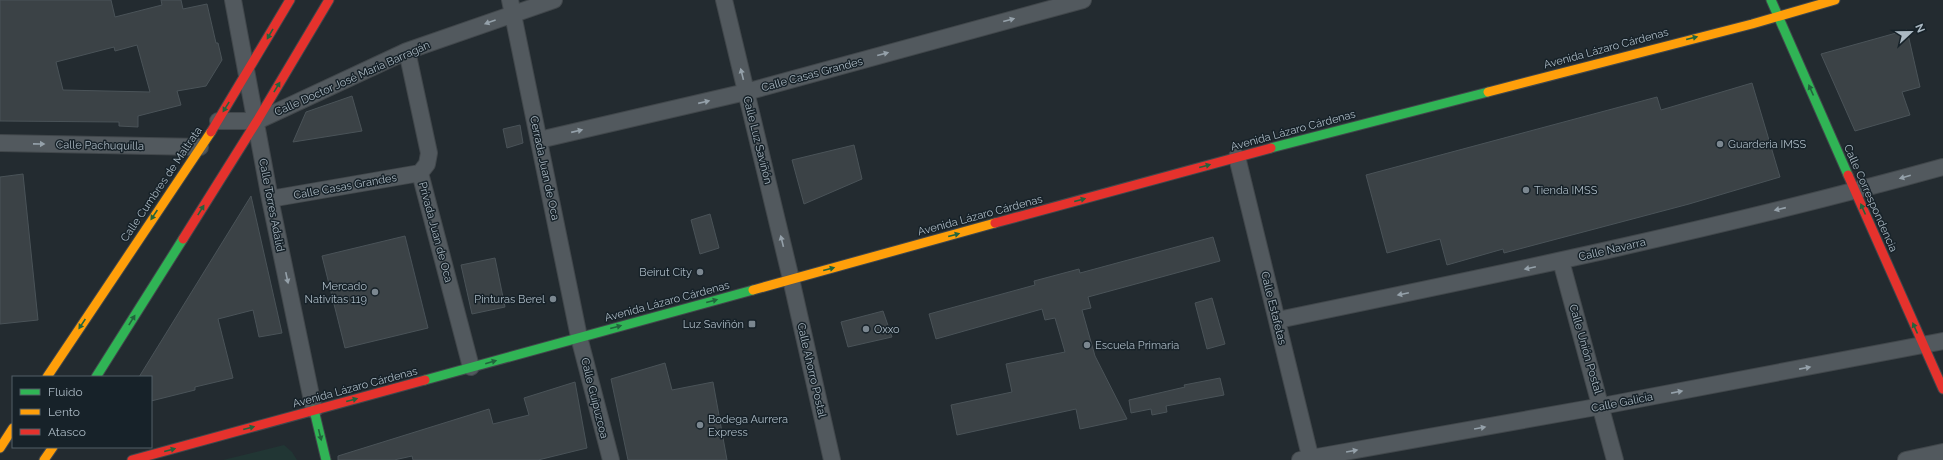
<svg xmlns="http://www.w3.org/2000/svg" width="1943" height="460" viewBox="0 0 1943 460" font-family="Raleway,sans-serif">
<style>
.green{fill:#213634}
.building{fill:#3b4246;stroke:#4a5358;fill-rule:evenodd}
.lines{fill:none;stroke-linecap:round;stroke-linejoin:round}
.street-casing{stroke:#41474b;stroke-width:18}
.fast-casing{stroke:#41474b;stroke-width:11}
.slow-casing{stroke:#41474b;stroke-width:11}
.jam-casing{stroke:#41474b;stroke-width:11}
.street{stroke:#52595e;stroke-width:16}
.fast{stroke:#30b455;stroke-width:9}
.slow{stroke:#ff9f0a;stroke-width:9}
.jam{stroke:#e5322d;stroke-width:9}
.oneway{fill:#95a1aa}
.oneway2{fill:#22643d}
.poi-dot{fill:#7b8790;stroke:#172229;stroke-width:1.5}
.labels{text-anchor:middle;stroke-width:3;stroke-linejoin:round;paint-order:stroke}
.street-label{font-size:11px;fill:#abb9c3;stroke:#172229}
.poi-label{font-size:11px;fill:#abb9c3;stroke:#172229;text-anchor:start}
</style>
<rect width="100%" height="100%" fill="#232b30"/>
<path class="green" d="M284 445 292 452 297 460H223Z"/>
<path class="building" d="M0 0H111L115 17 162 5 161 0H181L183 9 207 4 216 43H218L222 60 206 86 177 91 181 105 138 116V127L119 126V122L0 121ZM137 45 150 92 63 90 56 62 114 47 115 51Z
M1907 30 1920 87 1902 92 1910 115 1855 131 1821 54Z
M1752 83 1780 177 1689 204 1504 253 1503 249 1447 265 1440 239 1387 253 1366 175 1657 97 1661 110Z
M352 96 362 131 293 142 306 112Z
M520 125 523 143 507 148 503 129Z
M854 145 862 179 804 204 792 160Z
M23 174 38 320 0 324V177Z
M251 196 282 333 259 337 253 310 218 319 233 378 195 387V390L151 401V377H139Z
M710 214 719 248 700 254 691 220Z
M405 236 428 328 345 348 322 256Z
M1213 237 1220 261 1088 297 1091 308 1082 310 1095 356 1127 419 1080 429 1076 409 957 435 951 405 1012 392 1006 364 1065 352 1055 318 1045 320 1042 309 936 339 929 314 1035 285 1034 281 1079 269 1080 273Z
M495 258 505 307 472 314 461 265Z
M1212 298 1225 344 1207 349 1195 303Z
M883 311 892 337 848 347 841 322Z
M665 363 672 390 713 382 727 460H628L611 379Z
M1220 378 1224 395 1166 406 1167 412 1152 415 1151 409 1131 413 1129 400 1185 387 1184 385Z
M575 382 587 448 538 460H413L412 456 394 460H338V456L489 409 493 424 529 415 524 398Z"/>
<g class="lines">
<defs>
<path id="street" d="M233 0 270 199 314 410
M510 0 579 337 611 460
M724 0 791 279 832 460
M407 51 429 153 427 164 420 173 471 367
M218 121H257L407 51 554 0
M539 140 746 92 1083 0
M0 143 200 147
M1237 157 1311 460
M270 199 420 173
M1561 261 1615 460
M1278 320C1501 274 1723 228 1943 167
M1300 460 1602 406 1943 341
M1906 460 1943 452"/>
<path id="fast" d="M1771 0 1848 175
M1271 148 1488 92
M96 377 183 239
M425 380 753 290
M314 410 326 460"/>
<path id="slow" d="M1488 92 1752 24 1835 0
M753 290 995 223
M47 377 211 132
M0 448 13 428
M44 460 53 447"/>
<path id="jam" d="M211 132 290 0
M1848 175 1943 389
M995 223 1271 148
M183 239 257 121 329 0
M132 460 425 380"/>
</defs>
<use href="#street" class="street-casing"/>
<use href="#fast" class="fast-casing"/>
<use href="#slow" class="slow-casing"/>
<use href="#jam" class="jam-casing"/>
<use href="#street" class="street"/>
<use href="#fast" class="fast"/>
<use href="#slow" class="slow"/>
<use href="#jam" class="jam"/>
</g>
<defs><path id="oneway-solid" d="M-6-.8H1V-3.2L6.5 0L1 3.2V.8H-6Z"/></defs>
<g class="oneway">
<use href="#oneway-solid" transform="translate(1009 20) rotate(-15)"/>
<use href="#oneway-solid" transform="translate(490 22) rotate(160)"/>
<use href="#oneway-solid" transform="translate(883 54) rotate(-15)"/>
<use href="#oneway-solid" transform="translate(742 74) rotate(-104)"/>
<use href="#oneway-solid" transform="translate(704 102) rotate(-13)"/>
<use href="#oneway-solid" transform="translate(577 131) rotate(-13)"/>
<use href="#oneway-solid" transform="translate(39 144) rotate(1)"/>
<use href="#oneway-solid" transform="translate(1905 177) rotate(164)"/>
<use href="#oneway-solid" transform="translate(1780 209) rotate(167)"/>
<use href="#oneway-solid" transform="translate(782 241) rotate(-104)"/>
<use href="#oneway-solid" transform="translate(1530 268) rotate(168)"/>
<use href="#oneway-solid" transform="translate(287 278) rotate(78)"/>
<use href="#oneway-solid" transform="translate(1403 294) rotate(168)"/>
<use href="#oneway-solid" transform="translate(1805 368) rotate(-11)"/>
<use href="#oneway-solid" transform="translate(1677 392) rotate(-11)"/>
<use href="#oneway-solid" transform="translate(1480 428) rotate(-10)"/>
<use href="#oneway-solid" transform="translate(1352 451) rotate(-10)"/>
</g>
<g class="oneway2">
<use href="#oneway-solid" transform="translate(270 34) rotate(120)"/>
<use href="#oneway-solid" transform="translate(1692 38) rotate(-14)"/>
<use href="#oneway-solid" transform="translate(277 87) rotate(-59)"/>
<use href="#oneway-solid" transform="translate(1811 90) rotate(-114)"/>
<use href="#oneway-solid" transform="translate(226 107) rotate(122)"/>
<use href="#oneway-solid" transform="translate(1205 166) rotate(-15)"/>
<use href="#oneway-solid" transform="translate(1080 200) rotate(-15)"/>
<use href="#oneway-solid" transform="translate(1863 209) rotate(-114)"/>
<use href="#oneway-solid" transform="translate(201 210) rotate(-58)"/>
<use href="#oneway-solid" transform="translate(154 215) rotate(124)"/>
<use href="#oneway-solid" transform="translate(954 235) rotate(-15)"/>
<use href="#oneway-solid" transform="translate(829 269) rotate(-15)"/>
<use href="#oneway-solid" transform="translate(712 301) rotate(-15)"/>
<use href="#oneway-solid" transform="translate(132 320) rotate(-58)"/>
<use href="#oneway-solid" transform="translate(82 324) rotate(124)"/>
<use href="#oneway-solid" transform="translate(616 327) rotate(-15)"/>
<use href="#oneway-solid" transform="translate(1915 328) rotate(-114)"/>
<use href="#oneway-solid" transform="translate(491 362) rotate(-16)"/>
<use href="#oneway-solid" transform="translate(352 400) rotate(-15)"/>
<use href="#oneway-solid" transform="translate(249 428) rotate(-15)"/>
<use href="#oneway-solid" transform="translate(320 435) rotate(76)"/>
<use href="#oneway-solid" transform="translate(170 450) rotate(-15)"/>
</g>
<g class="poi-dot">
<circle cx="1720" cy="144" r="4"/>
<circle cx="1526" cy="190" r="4"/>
<circle cx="700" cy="272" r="4"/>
<circle cx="375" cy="292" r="4"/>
<circle cx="553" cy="299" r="4"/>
<rect x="748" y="320" width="8" height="8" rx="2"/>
<circle cx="866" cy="329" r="4"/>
<circle cx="1087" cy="345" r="4"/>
<circle cx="700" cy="425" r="4"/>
</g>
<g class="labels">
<g class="street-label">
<text transform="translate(1606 48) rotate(-15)" y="4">Avenida Lázaro Cárdenas</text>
<text transform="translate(812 74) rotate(-15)" y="4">Calle Casas Grandes</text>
<text transform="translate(352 78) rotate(-24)" y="4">Calle Doctor José María Barragán</text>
<text transform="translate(1293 130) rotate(-15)" y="4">Avenida Lázaro Cárdenas</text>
<text transform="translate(758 140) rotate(76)" y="4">Calle Luz Saviñón</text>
<text transform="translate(100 145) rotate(1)" y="4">Calle Pachuquilla</text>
<text transform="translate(545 168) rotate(78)" y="4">Cerrada Juan de Oca</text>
<text transform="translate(161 184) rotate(-56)" y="4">Calle Cumbres de Maltrata</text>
<text transform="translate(345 186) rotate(-10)" y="4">Calle Casas Grandes</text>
<text transform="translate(1871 198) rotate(66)" y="4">Calle Correspondencia</text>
<text transform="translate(272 205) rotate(79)" y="4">Calle Torres Adalid</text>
<text transform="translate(980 215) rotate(-15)" y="4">Avenida Lázaro Cárdenas</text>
<text transform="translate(436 232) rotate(75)" y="4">Privada Juan de Oca</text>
<text transform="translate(1612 249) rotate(-13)" y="4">Calle Navarra</text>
<text transform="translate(667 301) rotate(-15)" y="4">Avenida Lázaro Cárdenas</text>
<text transform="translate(1274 308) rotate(76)" y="4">Calle Estafetas</text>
<text transform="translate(1586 349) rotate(74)" y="4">Calle Unión Postal</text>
<text transform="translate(812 370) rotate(77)" y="4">Calle Ahorro Postal</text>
<text transform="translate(355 387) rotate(-15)" y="4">Avenida Lázaro Cárdenas</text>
<text transform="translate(595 398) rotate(76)" y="4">Calle Guipuzcoa</text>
<text transform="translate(1622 402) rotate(-11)" y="4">Calle Galicia</text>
</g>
<g class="poi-label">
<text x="1728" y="148">Guarderia IMSS</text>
<text x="1534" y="194">Tienda IMSS</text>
<text x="692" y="276" text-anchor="end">Beirut City</text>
<text x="367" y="290" text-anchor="end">Mercado<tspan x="367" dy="13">Nativitas 119</tspan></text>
<text x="545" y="303" text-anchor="end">Pinturas Berel</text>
<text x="744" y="328" text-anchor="end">Luz Saviñón</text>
<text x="874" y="333">Oxxo</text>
<text x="1095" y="349">Escuela Primaria</text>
<text x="708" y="423">Bodega Aurrera<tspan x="708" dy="13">Express</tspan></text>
</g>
</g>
<rect x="12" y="376" width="140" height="72" fill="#172229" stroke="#525e67"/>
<rect x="20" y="389" width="20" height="6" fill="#30b455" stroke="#525e67"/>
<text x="48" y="396" font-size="12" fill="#abb9c3">Fluido</text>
<rect x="20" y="409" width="20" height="6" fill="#ff9f0a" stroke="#525e67"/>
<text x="48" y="416" font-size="12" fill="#abb9c3">Lento</text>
<rect x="20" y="429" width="20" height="6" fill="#e5322d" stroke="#525e67"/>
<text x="48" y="436" font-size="12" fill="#abb9c3">Atasco</text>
<g transform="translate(1911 32) rotate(68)" stroke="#172229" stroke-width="3" paint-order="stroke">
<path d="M0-3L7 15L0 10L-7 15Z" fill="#abb9c3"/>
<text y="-6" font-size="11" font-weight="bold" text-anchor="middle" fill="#abb9c3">N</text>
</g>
</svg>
